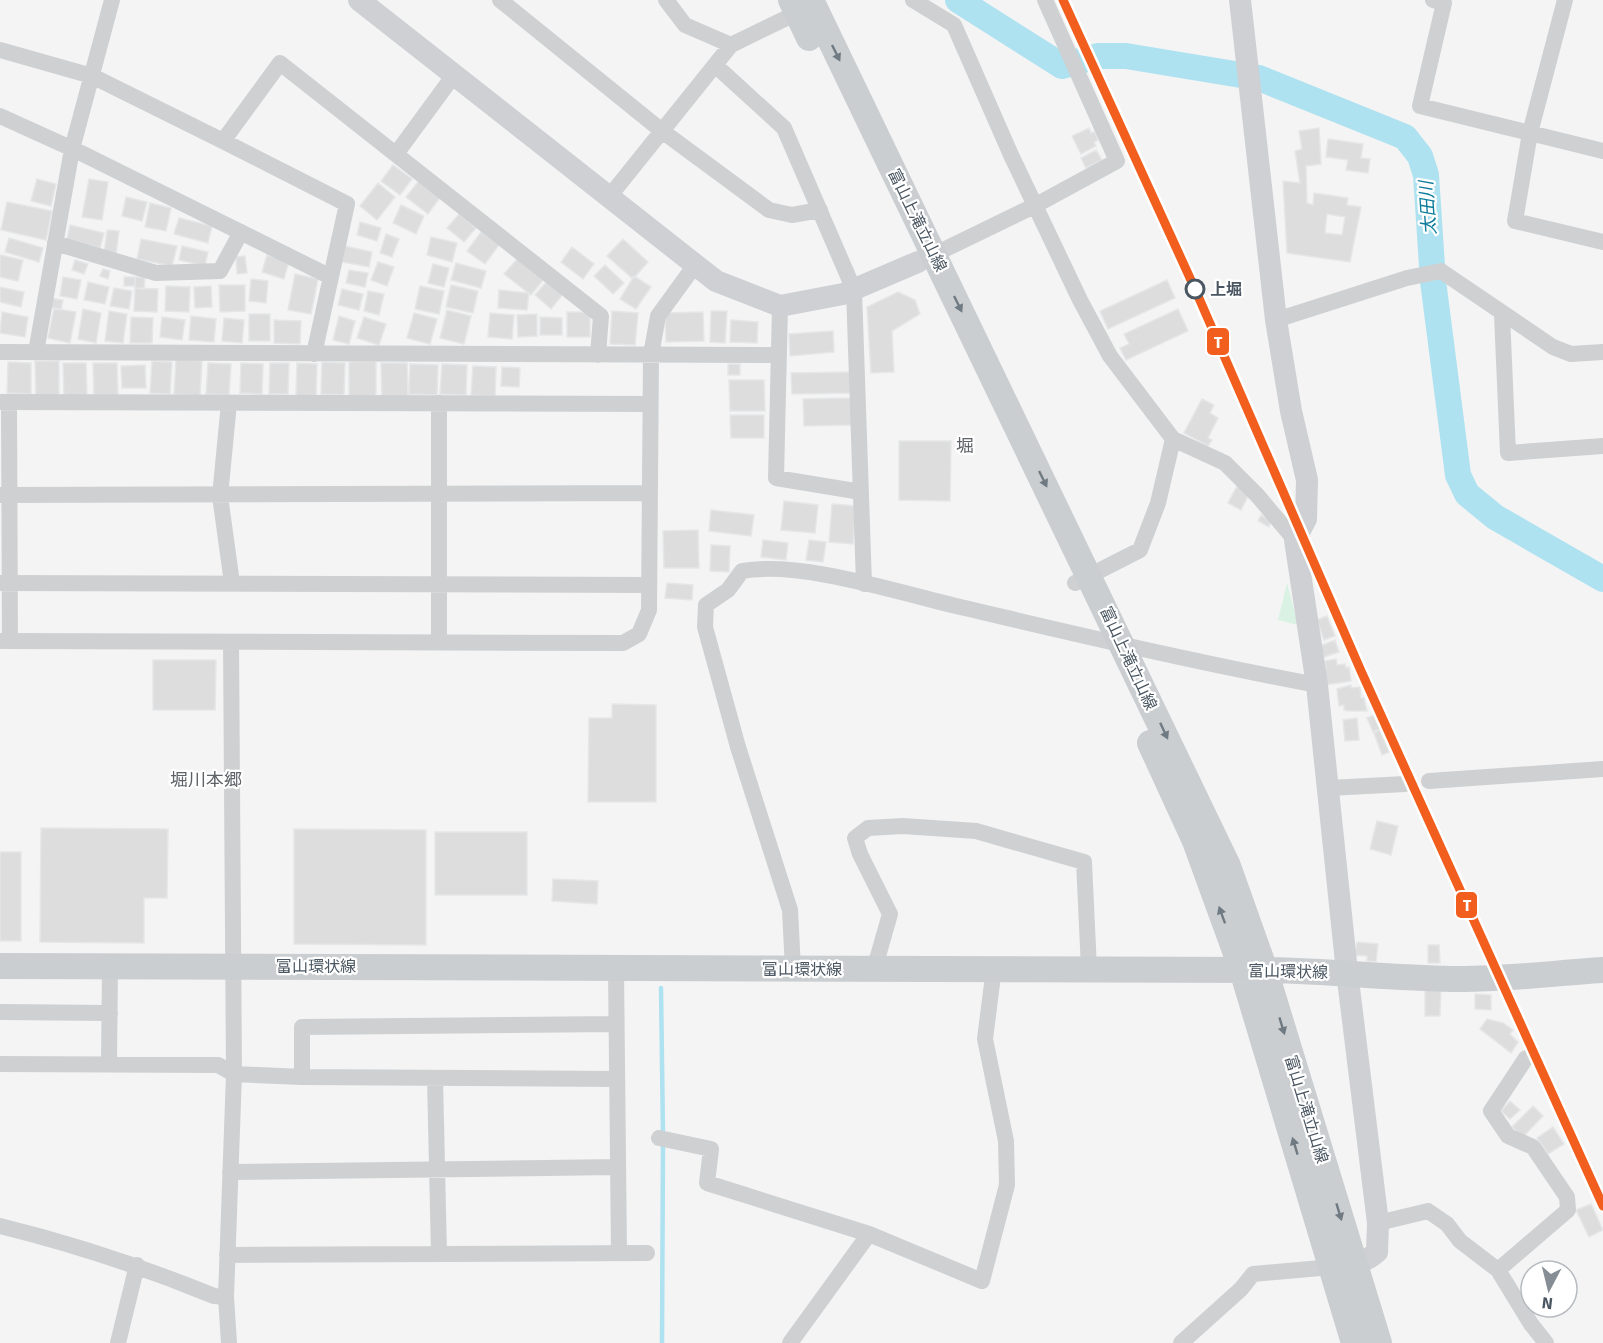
<svg xmlns="http://www.w3.org/2000/svg" width="1603" height="1343" viewBox="0 0 1603 1343" font-family="Signika,'Noto Sans JP',sans-serif">
<style>
.green{fill:#d9f2e3}
.lines{fill:none;stroke-linecap:round;stroke-linejoin:round}
.stream{stroke:#aee2f0;stroke-width:4.5}
.river{stroke:#aee2f0;stroke-width:26}
.building{fill:#ddddde;stroke:#e5e6e7;stroke-width:1.5;fill-rule:evenodd}
.street{stroke:#ced0d2;stroke-width:16}
.secondary{stroke:#ced0d4;stroke-width:22}
.primary{stroke:#caced1;stroke-width:26}
.rail-1-casing{stroke:#fff;stroke-width:14}
.rail-1{stroke:#f25e1d;stroke-width:9}
.oneway{fill:#707a83}
.stop-dot{fill:#fff;stroke:#4a5661;stroke-width:3}
.labels{text-anchor:middle;stroke-width:4.5;stroke-linejoin:round;paint-order:stroke}
.street-label{font-size:16px;fill:#4a5661;stroke:#fff}
.stop-label{font-size:16px;font-weight:bold;fill:#4a5661;stroke:#fff;text-anchor:start}
.water-label{font-size:18px;font-style:italic;fill:#0c7c9b;stroke:#fff}
.neighbourhood-label{font-size:18px;fill:#5f6368;stroke:#fff}
.line-badge{stroke:#fff;stroke-width:2}
.badge-label{font-size:16px;text-anchor:middle;font-weight:bold;fill:#fff}
</style>
<rect width="100%" height="100%" fill="#f4f4f4"/>
<path class="green" d="M1287 583 1298 625 1278 620Z"/>
<g class="lines">
<path class="stream" d="M661 988 663 1135
M662 1343 663 1143"/>
<path class="river" d="M958 0 1062 66 1098 56H1126L1259 78 1405 137 1420 156 1426 175 1433 281 1458 475 1467 494 1495 517 1603 579"/>
</g>
<path class="building" d="M1089 128 1091 133 1095 132 1098 140 1094 142 1096 146 1081 154 1072 136Z
M1319 128 1321 164 1306 166 1307 203 1313 205 1314 193 1348 198 1347 205 1361 207 1350 262 1287 253 1283 181 1300 183 1295 151 1302 149 1299 131ZM1327 214 1345 217 1342 235 1325 233Z
M1328 139 1363 144 1361 158 1370 159 1368 173 1346 170 1348 160 1326 157Z
M1096 150 1102 160 1086 168 1081 158Z
M393 165 412 179 400 195 381 181Z
M421 178 442 195 428 214 406 197Z
M37 179 56 184 51 206 31 201Z
M89 179 108 182 102 220 82 217Z
M378 183 395 197 377 220 360 206Z
M126 197 147 202 142 221 122 216Z
M7 202 52 211 46 240 1 230Z
M150 203 171 208 166 231 145 227Z
M401 205 424 216 416 234 393 223Z
M459 214 476 228 464 242 447 228Z
M179 218 212 226 208 243 174 234Z
M360 222 381 228 377 241 357 235Z
M70 225 104 233 100 248 67 239Z
M107 230 119 231 116 255 104 254Z
M481 232 499 245 485 264 467 251Z
M386 234 399 239 392 257 380 253Z
M431 237 457 243 452 262 427 255Z
M9 238 43 248 39 262 5 252Z
M141 239 177 246 172 266 137 259Z
M623 239 648 262 633 279 607 256Z
M182 246 208 252 205 266 179 260Z
M345 246 372 252 369 267 342 262Z
M572 247 594 264 583 279 561 262Z
M0 255 23 260 18 281 0 277Z
M267 255 289 261 284 279 262 272Z
M245 256 247 273 237 274 236 257Z
M518 258 544 279 531 295 504 274Z
M75 260 88 264 84 274 72 270Z
M378 262 394 267 387 286 371 280Z
M456 263 486 271 481 288 451 280Z
M433 264 449 268 444 287 428 283Z
M605 265 624 283 613 294 594 276Z
M103 269 110 271 108 279 100 276Z
M349 270 368 273 365 287 346 283Z
M295 274 318 279 311 314 288 310Z
M634 276 651 287 636 309 620 299Z
M63 277 81 280 77 299 60 296Z
M124 277H135V286H124Z
M135 277H145L144 289 135 288Z
M251 279 268 281 266 303 249 301Z
M1167 280 1175 298 1108 329 1100 311Z
M547 281 563 294 551 309 535 295Z
M88 282 109 287 105 304 84 300Z
M219 285H245V311L220 312Z
M451 285 478 291 473 313 446 307Z
M166 286 190 287 189 312 165 311Z
M211 286 212 307 195 308 194 287Z
M420 286 444 291 439 314 415 309Z
M0 287 24 292 21 307 0 302Z
M114 288 132 291 129 309 110 306Z
M135 288 158 289 157 312 134 311Z
M342 289 363 294 359 310 338 305Z
M499 290 529 293 527 310 498 308Z
M368 291 384 294 379 315 364 311Z
M898 292 915 300 920 314 892 331 894 372 871 373 867 307Z
M50 298 63 300 61 310 48 307Z
M54 308 76 312 70 343 48 338Z
M83 309 101 313 96 343 78 339Z
M1178 309 1188 331 1126 360 1120 348 1129 344 1124 334Z
M447 310 471 316 464 344 440 338Z
M109 311 127 314 123 343 105 341Z
M612 311 638 313 635 345 610 344Z
M711 311H727L725 343 710 342Z
M2 312 28 317 25 337 0 333Z
M567 312H590V337H567Z
M703 312 704 341 666 342 665 313Z
M414 313 437 319 430 344 407 338Z
M490 313 514 315 512 339 488 337Z
M249 314H270V341H249Z
M537 314V336L518 337 517 315Z
M191 316 216 319 214 342 189 340Z
M339 316 355 321 349 344 333 340Z
M131 317 153 318 152 343H130Z
M162 317 185 320 182 340 160 337Z
M364 317 386 324 379 345 357 338Z
M540 317 562 318V335H540Z
M224 318 244 320 242 343 222 341Z
M274 320 301 321 300 344 274 343Z
M731 320 758 322 757 343 730 342Z
M833 331 834 352 790 356 789 334Z
M176 359 202 361 200 396 174 394Z
M35 361H59V398L36 399Z
M152 361 172 362 170 394 150 393Z
M376 361V397H349V362Z
M8 362 31 363V394L7 393Z
M322 362 345 363 344 395 321 394Z
M63 363H86L87 396H64Z
M93 363H117L118 396H94Z
M208 363 231 364 229 395 206 394Z
M241 363 263 364 262 394 240 393Z
M270 363H289L288 394H269Z
M297 363 317 364 316 396H296Z
M381 363H407L408 397H382Z
M410 364 438 365 437 395 409 394Z
M442 364 467 365 466 395 440 394Z
M728 364H740V375H728Z
M145 365 146 388H122L121 366Z
M473 366 496 367 495 396 471 395Z
M502 367 520 368 519 387 501 386Z
M850 372 851 393 792 394 791 373Z
M729 380H764L765 411H730Z
M851 398 852 425 804 426 803 399Z
M1202 399 1214 405 1210 413 1218 418 1208 438 1212 440 1208 446 1184 433Z
M730 415H764V438H731Z
M899 441H951L950 501 899 500Z
M1237 486 1250 492 1241 510 1228 503Z
M784 501 818 505 815 533 781 530Z
M832 504 856 506 853 544 829 542Z
M711 510 754 515 751 536 709 531Z
M1261 515 1271 521 1269 527 1258 521Z
M698 530 699 568H664L663 531Z
M763 540 788 543 786 560 761 557Z
M809 540 826 542 823 562 806 560Z
M711 545 730 546 729 572 710 571Z
M667 583 693 585 692 600 665 598Z
M1327 616 1335 636 1324 640 1317 620Z
M1335 640 1339 652 1324 657 1320 646Z
M1336 659 1337 665 1345 664 1346 668 1349 667 1351 681 1325 685 1323 670 1326 669 1325 661Z
M153 660H216L215 710H153Z
M1351 685V688L1360 687 1361 698H1364L1367 711H1348L1344 710V705L1339 706 1337 689Z
M612 704 656 705V802H588L589 718H612Z
M1374 715 1380 729 1373 732 1367 718Z
M1357 718 1359 740 1345 741 1343 720Z
M1380 730 1389 752 1382 755 1374 733Z
M1377 821 1398 826 1391 855 1370 849Z
M41 828 168 829 167 898H144V943L40 942Z
M294 829 426 830V945L294 944Z
M435 832H527V895H435Z
M0 852H21V941H0Z
M553 879 598 881 597 904 552 901Z
M1357 942 1378 944 1376 962 1367 961V956L1355 955Z
M1428 945H1439L1440 963H1428Z
M1425 986H1441L1440 1016H1425Z
M1475 994 1491 995V1010L1475 1009Z
M1487 1019 1503 1023 1513 1030 1510 1034 1518 1042 1511 1053 1480 1029Z
M1510 1101 1520 1110 1510 1119 1501 1111Z
M1533 1106 1543 1116 1523 1137 1512 1127Z
M1553 1127 1564 1144 1548 1154 1537 1138Z
M1591 1204 1603 1230 1589 1237 1576 1210Z"/>
<g class="lines">
<path class="street" d="M500 0 662 131 769 210 792 215 820 210
M666 0 685 25 731 45 805 9
M913 0 954 25 1011 155 1080 300 1110 356 1173 439 1225 463 1257 495 1295 540
M1433 0 1444 3 1420 106 1603 151
M1565 0 1530 133 1515 221 1603 242
M0 50 92 76 223 141 280 63 601 316 598 355
M715 65 784 128 854 290 864 584
M0 116 75 150 331 277
M223 141 347 204 314 354
M396 154 454 75
M609 197 731 45
M55 243 156 273 220 271 241 232
M925 259 1036 205 1117 161 1045 0
M780 306 776 478 861 492
M1502 315 1508 453 1603 446
M1276 320 1407 278 1441 271 1553 347 1571 354 1603 352
M0 352 779 355
M36 352 72 149 112 0
M0 402 650 404
M9 402 10 641
M229 403 220 496 232 583
M439 403V642
M0 495 650 493
M0 583 649 585
M1075 583 1140 550 1158 503 1173 439
M0 641 623 643 639 634 649 610 651 355 658 316 695 265
M1429 781 1603 769
M1329 788 1405 784
M616 968 619 1253
M793 969 790 910 738 747 705 627 706 605 728 590 742 571C802 560 903 594 965 608 1082 636 1199 663 1317 685
M874 970 890 914 860 854 855 838 868 828 903 826 976 831 1084 862 1089 969
M0 1012 110 1013
M0 1064 218 1065 234 1074 302 1077 617 1079
M109 1064 110 966
M302 1077V1027L616 1024
M435 1078 439 1254
M659 1138 711 1149 707 1183 869 1234 982 1281 1007 1185 1006 1141 985 1039 994 968
M230 1172 618 1167
M1378 1223 1428 1211 1447 1224 1460 1241 1498 1270 1568 1210 1567 1197 1533 1147 1508 1136 1491 1111 1526 1058
M0 1226C74 1244 143 1267 214 1296L226 1297
M227 1255 647 1253
M1498 1270 1531 1324 1546 1343
M118 1343 137 1265
M229 1343 226 1297 234 1074 231 642
M790 1343 869 1234
M1181 1343 1241 1289 1253 1274 1332 1267"/>
<path class="secondary" d="M359 0 716 281 780 306 843 294 918 262
M1240 0 1276 320 1291 411 1307 480 1306 519 1295 540 1317 685 1347 972 1378 1223 1377 1252C1365 1263 1352 1265 1336 1266"/>
<path class="primary" d="M791 0 809 38
M811 0 1228 866 1265 970 1379 1343
M1150 743 1195 841 1242 970 1354 1343
M0 966 1265 970C1328 971 1390 978 1452 979 1503 980 1553 973 1603 970"/>
<defs>
<path id="rail-1" d="M1063 0 1195 289 1361 671 1603 1206"/>
</defs>
<use href="#rail-1" class="rail-1-casing"/>
<use href="#rail-1" class="rail-1"/>
</g>
<defs><path id="oneway-solid" d="M-6-.8H1V-3.2L6.5 0L1 3.2V.8H-6Z" transform="scale(1.5)"/></defs>
<g class="oneway">
<use href="#oneway-solid" transform="translate(836 53) rotate(64)"/>
<use href="#oneway-solid" transform="translate(958 304) rotate(64)"/>
<use href="#oneway-solid" transform="translate(1043 479) rotate(64)"/>
<use href="#oneway-solid" transform="translate(1164 731) rotate(65)"/>
<use href="#oneway-solid" transform="translate(1222 915) rotate(-110)"/>
<use href="#oneway-solid" transform="translate(1282 1026) rotate(73)"/>
<use href="#oneway-solid" transform="translate(1295 1146) rotate(-107)"/>
<use href="#oneway-solid" transform="translate(1339 1212) rotate(73)"/>
</g>
<circle class="stop-dot" cx="1195" cy="289" r="9"/>
<g class="labels">
<g class="street-label">
<text transform="translate(918 220) rotate(64)" y="6">富山上滝立山線</text>
<text transform="translate(1129 658) rotate(65)" y="6">富山上滝立山線</text>
<text x="316" y="972">富山環状線</text>
<text x="802" y="975">富山環状線</text>
<text transform="translate(1288 971) rotate(1)" y="6">富山環状線</text>
<text transform="translate(1307 1109) rotate(73)" y="6">富山上滝立山線</text>
</g>
<g class="stop-label">
<text x="1210" y="295">上堀</text>
</g>
<g class="water-label">
<text transform="translate(1428 208) rotate(-94)" y="6">太田川</text>
</g>
<g class="neighbourhood-label">
<text x="965" y="452">堀</text>
<text x="206" y="786">堀川本郷</text>
</g>
</g>
<g class="line-badge">
<rect x="1206" y="327" width="24" height="29" rx="6" fill="#f25e1d"/>
<rect x="1455" y="891" width="23" height="28" rx="6" fill="#f25e1d"/>
</g>
<g class="badge-label">
<text x="1218" y="348">T</text>
<text x="1467" y="911">T</text>
</g>
<g transform="translate(1549 1289) rotate(187)"><circle r="28" fill="#ffffff" stroke="#b7bbc0" stroke-width="1.5"/>
<path d="M0-4.5L10 22L0 15L-10 22Z" fill="#868d94"/>
<text y="-9" font-size="16" font-weight="bold" text-anchor="middle" fill="#4a5661">N</text>
</g>
</svg>
